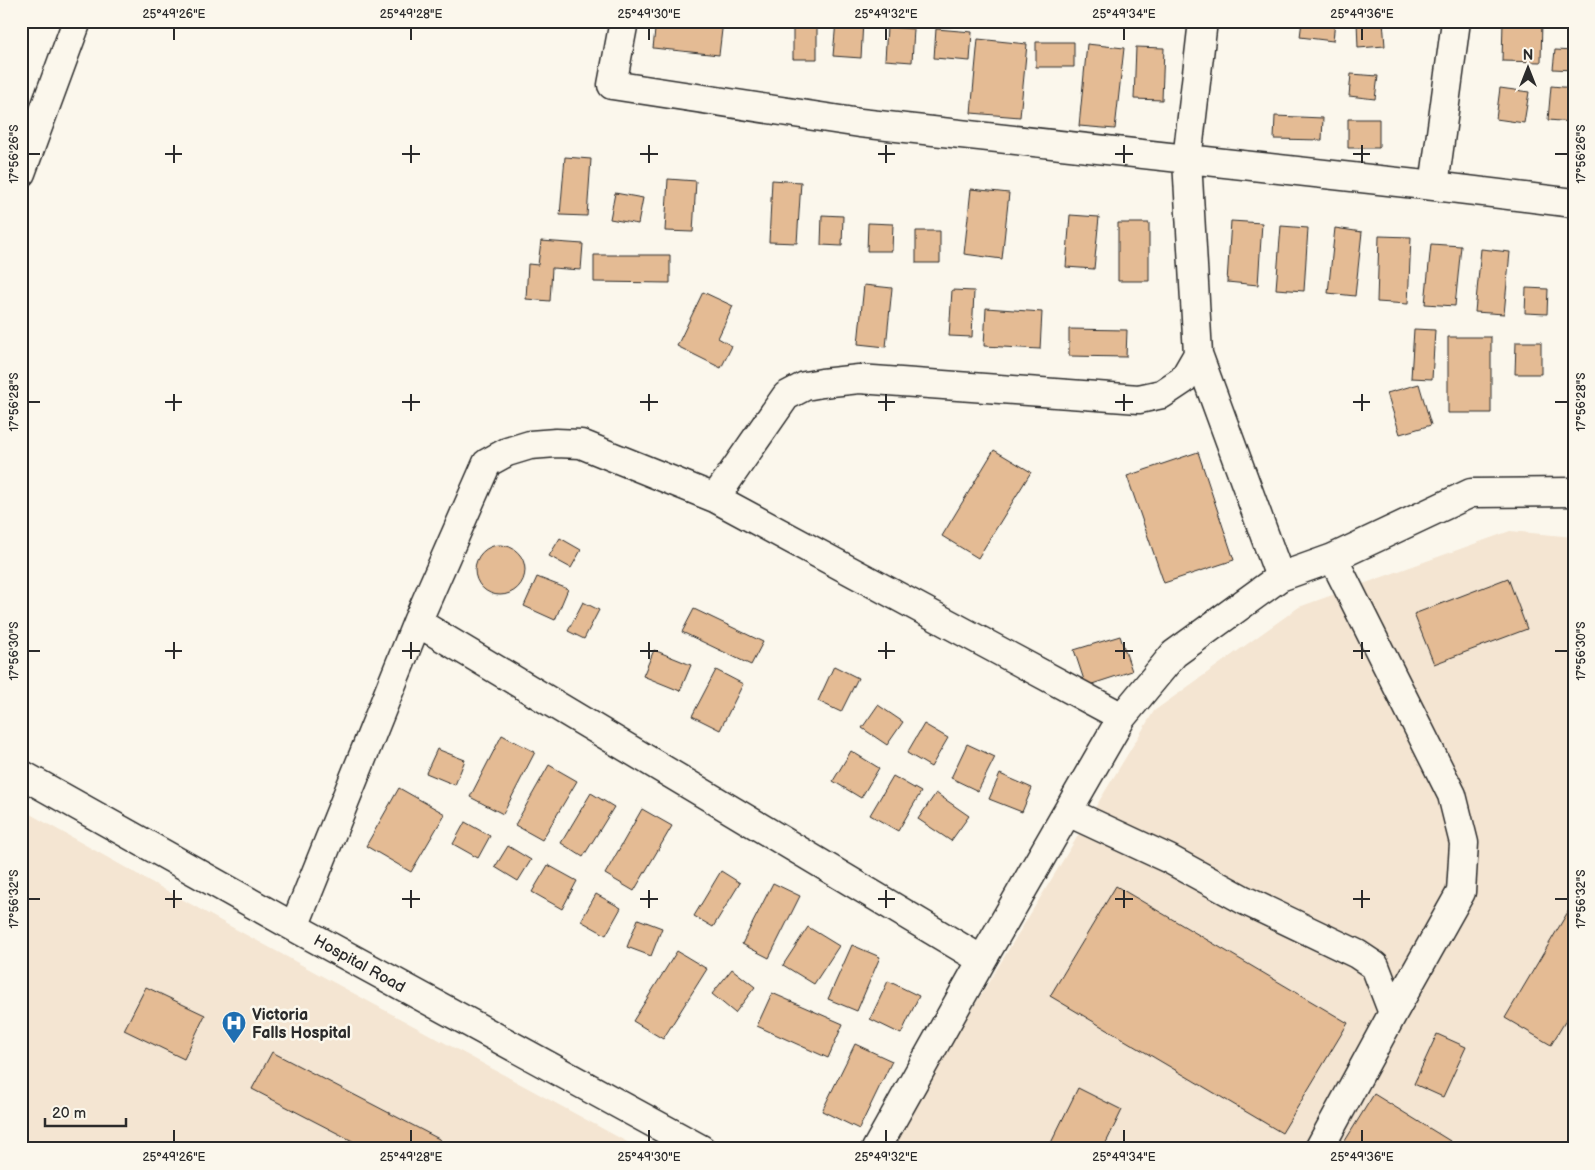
<svg xmlns="http://www.w3.org/2000/svg" width="1595" height="1170" viewBox="0 0 1595 1170" font-family="'Balsamiq Sans',sans-serif">
<style>
.built{fill:#f4e5d2}
.building{fill:#e4bb94;stroke:#2b2b2b}
.lines{fill:none;stroke-linecap:round;stroke-linejoin:round}
.minor-casing{stroke:#2b2b2b;stroke-width:31}
.minor{stroke:#fbf7ec;stroke-width:28}
.ticks{fill:none;stroke:#2b2b2b;stroke-width:2}
.labels{text-anchor:middle;stroke-width:5;stroke-linejoin:round;paint-order:stroke}
.street-label{font-size:16px;fill:#2b2b2b;stroke:#fbf7ec}
.poi-label{font-size:16px;font-weight:bold;fill:#2b2b2b;stroke:#fbf7ec;text-anchor:start}
.neatline{fill:none;stroke:#2b2b2b;stroke-width:2}
.ticks-label{font-size:12px;text-anchor:middle;fill:#2b2b2b}
</style>
<rect width="100%" height="100%" fill="#fbf7ec"/>
<filter id="ink" filterUnits="userSpaceOnUse"><feTurbulence type="fractalNoise" baseFrequency=".02" numOctaves="2"/><feDisplacementMap in="SourceGraphic" scale="10" xChannelSelector="R" yChannelSelector="G"/><feConvolveMatrix kernelMatrix="1 2 1 2 8 2 1 2 1" color-interpolation-filters="sRGB"/></filter>
<g filter="url(#ink)">
<path class="built" d="M1510 531 1574 537V1149H887L1154 711 1299 607Z
M21 809 228 925 640 1149H21Z"/>
<path class="building" d="M656 21H723L719 55 653 48Z
M793 21H817V59H793Z
M836 21H863L861 58 833 56Z
M1302 21H1335L1333 41 1300 37Z
M1357 21H1383L1385 46 1358 48Z
M1503 21H1542L1541 62 1502 61Z
M887 27 914 29 912 62 885 60Z
M936 29 972 32 970 61 934 58Z
M978 39 1027 44 1020 117 971 113Z
M1036 42H1074V67H1036Z
M1087 44 1124 48 1115 129 1079 126Z
M1136 47 1164 48 1162 100 1134 99Z
M1555 50 1574 51V70L1553 69Z
M1351 74 1378 76 1375 99 1349 96Z
M1551 86 1574 88 1573 122 1548 120Z
M1500 88 1529 92 1524 123 1496 119Z
M1275 116 1323 118 1322 140 1274 139Z
M1348 119H1379V148H1348Z
M565 157 591 159 587 216 560 215Z
M668 179 696 181 693 232 665 231Z
M772 180 801 182 797 243 769 242Z
M971 189 1009 193 1002 259 964 254Z
M615 193 643 198 638 224 610 219Z
M822 215 843 216 842 246 821 245Z
M1070 215 1099 217 1094 269 1066 267Z
M1231 221 1262 223 1258 285 1227 282Z
M868 223 893 224 892 251H867Z
M1118 223H1149V281H1118Z
M1281 226 1308 228 1304 291 1276 289Z
M1335 228 1362 232 1355 296 1328 293Z
M916 231H940V263H916Z
M1379 236 1411 237 1408 304 1377 302Z
M541 241 583 244 581 270 552 268 550 301 526 299 528 264 538 265Z
M1431 244 1461 246 1455 306 1425 304Z
M1481 249 1510 252 1504 314 1475 312Z
M594 255H670V283L594 282Z
M864 285 892 288 886 347 858 344Z
M1526 288 1548 289 1547 314 1525 313Z
M952 290 974 291 972 337 949 336Z
M703 292 733 306 718 338 732 346 721 368 677 346Z
M986 308 1042 312 1040 349 984 346Z
M1069 329 1127 330 1126 357 1069 356Z
M1414 329 1435 330 1432 379 1411 378Z
M1448 337H1491V413H1448Z
M1516 342H1541V374H1515Z
M1570 348H1574V378H1569Z
M1419 384 1431 425 1400 434 1387 393Z
M994 450 1031 472 978 558 942 536Z
M1198 452 1234 560 1164 583 1127 476Z
M560 538 581 550 571 568 549 556Z
M475 570a25 25 0 1 1 50 0a25 25 0 1 1-50 0Z
M537 577 568 589 555 620 524 606Z
M1508 578 1527 629 1434 664 1414 614Z
M583 602 599 610 584 639 568 631Z
M694 609 763 642 751 665 682 632Z
M1120 636 1132 671 1086 686 1074 650Z
M654 650 691 665 680 691 643 676Z
M834 666 858 678 841 712 818 701Z
M716 670 743 684 720 730 692 716Z
M878 705 903 722 887 745 862 728Z
M924 724 948 738 931 767 907 753Z
M502 735 535 752 503 814 470 797Z
M967 744 995 757 978 791 951 778Z
M437 749 465 760 455 785 426 773Z
M851 751 879 768 861 798 833 781Z
M549 765 577 781 542 840 515 825Z
M1000 774 1032 788 1022 812 989 799Z
M893 776 921 792 898 831 870 815Z
M399 788 445 814 411 872 366 846Z
M591 793 614 807 583 857 561 843Z
M936 793 969 816 951 841 918 819Z
M642 809 672 826 634 891 605 874Z
M465 822 490 836 478 858 453 844Z
M508 846 531 860 518 881 495 867Z
M548 865 577 881 562 909 532 892Z
M721 871 740 883 713 927 694 916Z
M773 883 800 896 769 958 742 944Z
M1116 886 1348 1023 1282 1133 1050 996Z
M596 894 621 908 606 935 581 921Z
M1572 905 1574 906V1007L1551 1045 1505 1018Z
M638 919 662 928 651 956 627 947Z
M808 927 839 946 814 984 783 965Z
M852 945 880 957 857 1011 828 999Z
M677 951 707 969 663 1039 633 1021Z
M732 969 755 987 735 1013 712 994Z
M888 981 919 996 901 1034 870 1019Z
M146 987 205 1015 184 1059 124 1030Z
M772 993 843 1024 828 1058 757 1026Z
M1437 1034 1466 1047 1443 1097 1414 1084Z
M855 1044 892 1061 859 1129 822 1111Z
M272 1052 441 1140 436 1149H368L252 1089Z
M1078 1088 1122 1110 1103 1149H1048Z
M1374 1094 1463 1149H1340Z
M1236 1139 1257 1149H1232Z"/>
<g class="lines">
<defs>
<path id="minor" d="M624 21 612 85 860 123 1434 186 1574 203
M1203 21 1187 160 1198 354 1280 577
M21 173 77 21
M1434 186 1456 21
M715 498 786 396 805 386 822 383 859 379 1139 399 1162 394 1183 380 1198 354
M1333 558 1452 795 1464 843 1461 892 1393 1013
M417 622 982 960
M21 774 294 927 701 1149
M1068 812 1169 859 1244 900 1357 954 1375 966 1393 1013 1319 1149
M294 927 417 622 487 463 507 452 530 445 556 443 581 444 715 498 1122 717
M876 1149 982 960 1122 717 1174 654 1280 577 1333 558 1471 493 1574 492"/>
</defs>
<use href="#minor" class="minor-casing"/>
<use href="#minor" class="minor"/>
</g>
</g>
<path class="ticks" d="M174 28V40M411 28V40M649 28V40M886 28V40M1124 28V40M1362 28V40M174 145V163M411 145V163M649 145V163M886 145V163M1124 145V163M1362 145V163M28 154H40M165 154H182M402 154H420M640 154H658M878 154H895M1115 154H1133M1353 154H1370M1555 154H1568M174 394V411M411 394V411M649 394V411M886 394V411M1124 394V411M1362 394V411M28 402H40M165 402H182M402 402H420M640 402H658M878 402H895M1115 402H1133M1353 402H1370M1555 402H1568M174 642V659M411 642V659M649 642V659M886 642V659M1124 642V659M1362 642V659M28 651H40M165 651H182M402 651H420M640 651H658M878 651H895M1115 651H1133M1353 651H1370M1555 651H1568M174 890V908M411 890V908M649 890V908M886 890V908M1124 890V908M1362 890V908M28 899H40M165 899H182M402 899H420M640 899H658M878 899H895M1115 899H1133M1353 899H1370M1555 899H1568M174 1130V1142M411 1130V1142M649 1130V1142M886 1130V1142M1124 1130V1142M1362 1130V1142"/>
<defs>
<symbol id="hospital-pin" viewBox="-11 -11 22 30"><path d="M0 17L-7.5 6A9.5 9.5 0 1 1 7.5 6Z" fill="#1f6fb2" stroke="#fbf7ec"/><path d="M-5-5h3v3.5h4V-5h3V5h-3V1.5h-4V5h-3Z" fill="#fff"/></symbol>
</defs>
<g fill-rule="evenodd">
<use href="#hospital-pin" x="220" y="1009" width="28" height="38"/>
</g>
<g class="labels">
<g class="street-label">
<text transform="translate(360 963) rotate(29)" y="6">Hospital Road</text>
</g>
<g class="poi-label">
<text x="252" y="1020">Victoria<tspan x="252" dy="18">Falls Hospital</tspan></text>
</g>
</g>
<rect width="1595" height="1170" fill="none" stroke="#fbf7ec" stroke-width="55"/>
<g transform="translate(1528 68)" stroke="#fbf7ec" stroke-width="4" paint-order="stroke">
<path d="M0-4L9 19L0 12L-9 19Z" fill="#2b2b2b"/>
<text y="-8" font-size="14" font-weight="bold" text-anchor="middle" fill="#2b2b2b">N</text>
</g>
<path d="M45 1118v8h81v-8" fill="none" stroke="#2b2b2b" stroke-width="2.5"/>
<text x="52" y="1118" font-size="15" fill="#2b2b2b" stroke="#fbf7ec" stroke-width="4" paint-order="stroke">20 m</text>
<rect x="28" y="28" width="1540" height="1114" class="neatline"/>
<g class="ticks-label">
<text x="174" y="18">25°49'26"E</text>
<text x="411" y="18">25°49'28"E</text>
<text x="649" y="18">25°49'30"E</text>
<text x="886" y="18">25°49'32"E</text>
<text x="1124" y="18">25°49'34"E</text>
<text x="1362" y="18">25°49'36"E</text>
<text transform="translate(14 154) rotate(-90)" y="4">17°56'26"S</text>
<text transform="translate(1581 154) rotate(-90)" y="4">17°56'26"S</text>
<text transform="translate(14 402) rotate(-90)" y="4">17°56'28"S</text>
<text transform="translate(1581 402) rotate(-90)" y="4">17°56'28"S</text>
<text transform="translate(14 651) rotate(-90)" y="4">17°56'30"S</text>
<text transform="translate(1581 651) rotate(-90)" y="4">17°56'30"S</text>
<text transform="translate(14 899) rotate(-90)" y="4">17°56'32"S</text>
<text transform="translate(1581 899) rotate(-90)" y="4">17°56'32"S</text>
<text x="174" y="1161">25°49'26"E</text>
<text x="411" y="1161">25°49'28"E</text>
<text x="649" y="1161">25°49'30"E</text>
<text x="886" y="1161">25°49'32"E</text>
<text x="1124" y="1161">25°49'34"E</text>
<text x="1362" y="1161">25°49'36"E</text>
</g>
</svg>
